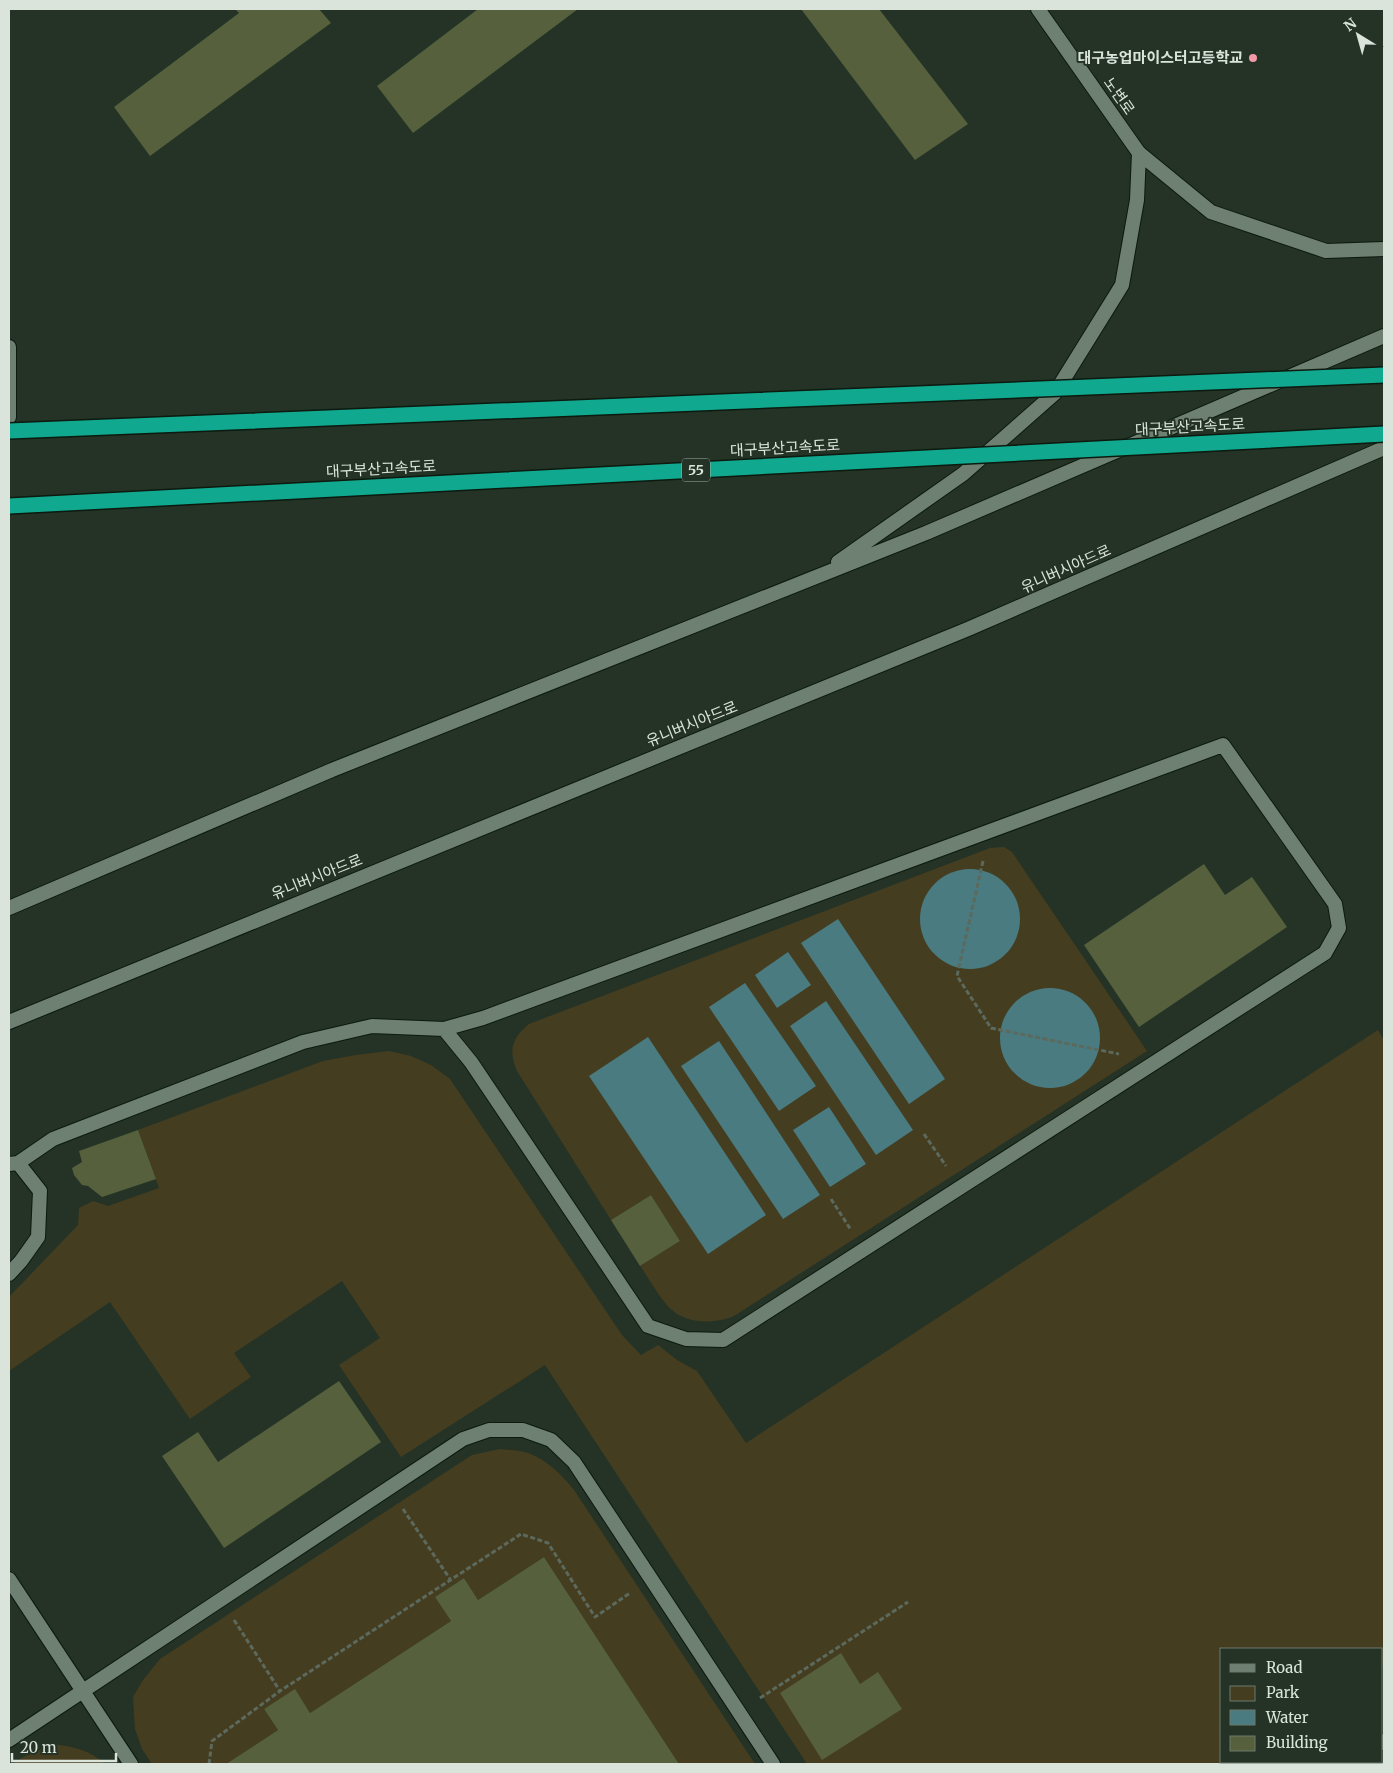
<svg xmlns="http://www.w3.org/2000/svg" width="1393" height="1773" viewBox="0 0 1393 1773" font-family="Merriweather,'Noto Sans KR',serif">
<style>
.green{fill:#453d20}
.water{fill:#497b80}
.building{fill:#56603d}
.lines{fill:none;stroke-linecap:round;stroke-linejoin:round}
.service-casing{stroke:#0c1a0f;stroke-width:16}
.minor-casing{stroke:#0c1a0f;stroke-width:16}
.secondary-casing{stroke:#0c1a0f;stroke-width:16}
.path{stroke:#5c695d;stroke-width:3;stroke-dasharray:5 2.5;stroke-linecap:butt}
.service{stroke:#6e8071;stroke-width:14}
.minor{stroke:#6e8071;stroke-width:14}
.secondary{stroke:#6e8071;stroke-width:14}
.motorway-bridge-casing{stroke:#0c1a0f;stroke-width:18;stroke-linecap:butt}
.motorway-bridge{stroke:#10a98f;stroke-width:15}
.poi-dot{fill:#f49aa6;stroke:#243326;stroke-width:2}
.labels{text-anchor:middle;stroke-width:4;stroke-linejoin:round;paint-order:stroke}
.shield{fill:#243326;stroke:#a3afa5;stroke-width:1}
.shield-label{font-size:14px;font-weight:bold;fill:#dae4db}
.poi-label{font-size:15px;font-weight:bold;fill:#dae4db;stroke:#243326;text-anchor:end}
.street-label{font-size:15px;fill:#dae4db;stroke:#243326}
</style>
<rect width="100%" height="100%" fill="#243326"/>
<path class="green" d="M1004 847 1012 852 1147 1051 734 1316C716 1324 687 1324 672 1310 662 1302 648 1277 640 1266L680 1241 651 1195 611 1220 517 1071C508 1050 512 1038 529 1024L990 848Z
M1378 1030 1384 1040V1666L1382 1667V1649H1222V1762H1238L1234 1764H807L545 1365 401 1457 339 1365 380 1338 342 1281 234 1353 251 1377 190 1419 110 1302 9 1371V1297L78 1225 79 1208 93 1201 108 1206 159 1188 138 1130 323 1061 356 1055 389 1051 411 1056 431 1065 450 1079 622 1335 641 1355 658 1345 677 1360 697 1371 746 1443Z
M500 1449C509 1450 519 1450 528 1453 547 1460 561 1474 574 1490L755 1764H679L544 1557 478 1600 464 1578 435 1597 451 1621 310 1713 295 1690 264 1709 278 1730 226 1764H152L142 1749 135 1729 133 1697 143 1680 160 1659 472 1455Z
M54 1744C74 1747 90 1750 105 1764H13L23 1757Z"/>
<path class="water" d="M920 919a50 50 0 1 1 100 0a50 50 0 1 1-100 0Z
M838 919 945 1079 909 1104 801 943Z
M788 952 811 985 777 1008 755 975Z
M745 983 816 1086 779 1111 709 1007Z
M1000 1038a50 50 0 1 1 100 0a50 50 0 1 1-100 0Z
M826 1001 913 1130 876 1155 790 1026Z
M648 1037 766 1215 708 1254 589 1076Z
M719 1041 820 1195 783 1219 681 1066Z
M829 1107 866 1164 830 1187 793 1130Z"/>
<path class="building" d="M235 9H319L331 23 150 156 114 107 239 13Z
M478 9H578L413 133 377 86Z
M801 9H879L968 124 915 160Z
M1204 864 1225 895 1252 877 1287 927 1139 1027 1084 945Z
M138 1130 156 1179 102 1197 88 1186 82 1185 74 1175 72 1168 82 1162 79 1151Z
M651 1195 680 1241 640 1266 611 1220Z
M339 1381 381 1442 224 1548 162 1456 198 1432 218 1462Z
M544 1557 679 1764H226L278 1730 264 1709 295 1689 310 1713 451 1621 435 1597 464 1578 478 1600Z
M841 1653 860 1684 878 1672 902 1709 822 1760 780 1693Z"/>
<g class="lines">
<defs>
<path id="service" d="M18 1163 53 1139 303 1042 372 1026 444 1029 471 1062 648 1326 686 1339 723 1340 1325 953 1339 928 1335 904 1223 745 483 1018 444 1029
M9 1274 21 1261 38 1237 40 1191 18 1163 9 1164
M9 1579 131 1764
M9 1740 463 1439 489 1430H523L551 1440 574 1462 773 1764
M1382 1743 1384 1741
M1348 1764 1352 1762"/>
<path id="minor" d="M1038 9 1139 153
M9 347V417"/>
<path id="secondary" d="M838 562 963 474 1055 393 1122 285 1137 200 1139 153 1211 212 1326 251 1384 249
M9 908 332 770 926 533 1384 336
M9 1022 968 629 1384 448"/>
</defs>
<use href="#service" class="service-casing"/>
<use href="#minor" class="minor-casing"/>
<use href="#secondary" class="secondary-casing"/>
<path class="path" d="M983 861 957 976 991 1028 1119 1054
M924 1134 946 1166
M831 1199 851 1230
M403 1509 450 1579
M234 1620 280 1691
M760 1698 908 1602
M209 1764 212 1741 280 1691 521 1534 548 1543 595 1617 630 1593"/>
<use href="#service" class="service"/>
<use href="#minor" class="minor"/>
<use href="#secondary" class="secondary"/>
<defs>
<path id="motorway-bridge" d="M9 431 1384 375
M9 506 1384 434"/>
</defs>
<use href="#motorway-bridge" class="motorway-bridge-casing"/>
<use href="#motorway-bridge" class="motorway-bridge"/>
</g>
<circle class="poi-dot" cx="1253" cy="58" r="5"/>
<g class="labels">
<rect class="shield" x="682" y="458.5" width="28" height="23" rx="4"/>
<g class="shield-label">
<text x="696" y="475">55</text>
</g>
<g class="poi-label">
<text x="1243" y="63">대구농업마이스터고등학교</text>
</g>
<g class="street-label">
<text transform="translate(1119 96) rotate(55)" y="5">노변로</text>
<text transform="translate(1190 427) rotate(-3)" y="5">대구부산고속도로</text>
<text transform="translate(785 448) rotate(-3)" y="5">대구부산고속도로</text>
<text transform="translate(381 469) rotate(-3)" y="5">대구부산고속도로</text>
<text transform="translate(1066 569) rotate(-24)" y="5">유니버시아드로</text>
<text transform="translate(692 724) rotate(-22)" y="5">유니버시아드로</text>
<text transform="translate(317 877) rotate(-22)" y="5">유니버시아드로</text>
</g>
</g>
<rect width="1393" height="1773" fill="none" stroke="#dae4db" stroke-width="20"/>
<rect x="1220" y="1648" width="162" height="115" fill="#243326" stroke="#6d7a6e"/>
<rect x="1230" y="1664" width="25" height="8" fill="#6e8071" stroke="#6d7a6e"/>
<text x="1266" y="1673" font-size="15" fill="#dae4db">Road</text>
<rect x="1230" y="1686" width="25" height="15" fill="#453d20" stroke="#6d7a6e"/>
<text x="1266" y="1698" font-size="15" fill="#dae4db">Park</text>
<rect x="1230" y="1710" width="25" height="15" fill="#497b80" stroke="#6d7a6e"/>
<text x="1266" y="1723" font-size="15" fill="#dae4db">Water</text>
<rect x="1230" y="1736" width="25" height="15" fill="#56603d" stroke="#6d7a6e"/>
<text x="1266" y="1748" font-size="15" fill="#dae4db">Building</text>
<g transform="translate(1358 35) rotate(323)" stroke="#243326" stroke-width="4" paint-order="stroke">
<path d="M0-4L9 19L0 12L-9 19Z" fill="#dae4db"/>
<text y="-8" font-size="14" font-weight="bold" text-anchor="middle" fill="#dae4db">N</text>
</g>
<path d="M12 1753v8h104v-8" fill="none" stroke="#dae4db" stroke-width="2.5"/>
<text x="20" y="1753" font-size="15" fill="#dae4db" stroke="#243326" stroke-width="4" paint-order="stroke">20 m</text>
</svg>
